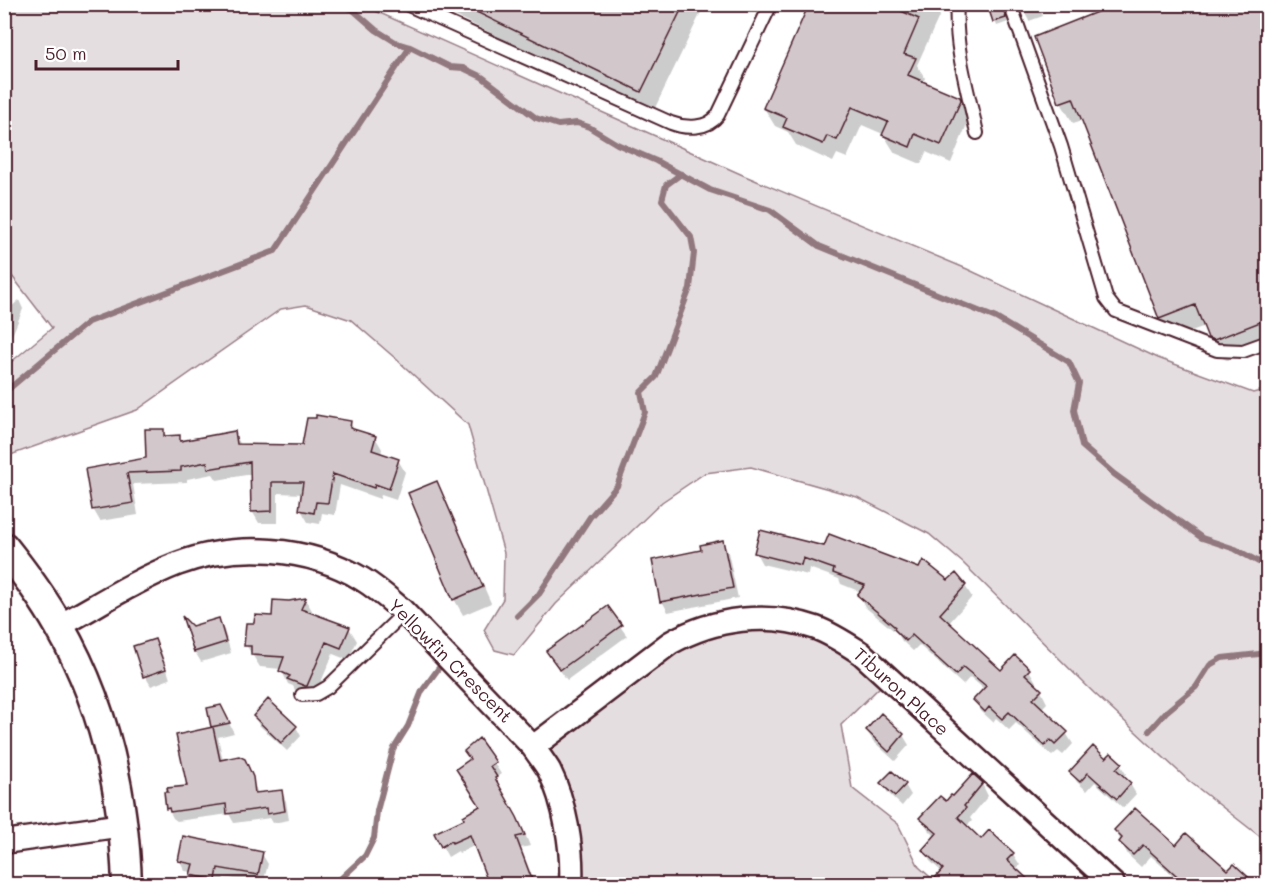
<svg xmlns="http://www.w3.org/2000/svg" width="1272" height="889" viewBox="0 0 1272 889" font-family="Mali,sans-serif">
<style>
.green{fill:#e5dee0;stroke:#987e86;stroke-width:1.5}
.shadow{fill:#0003}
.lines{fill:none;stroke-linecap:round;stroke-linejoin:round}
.stream{stroke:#91787e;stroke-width:6}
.building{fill:#d2c7cb;stroke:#4a1f2b;stroke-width:1.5}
.service-casing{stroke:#4a1f2b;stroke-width:16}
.minor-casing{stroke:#4a1f2b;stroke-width:27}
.tertiary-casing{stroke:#4a1f2b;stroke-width:33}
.service{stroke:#fff;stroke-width:12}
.minor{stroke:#fff;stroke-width:22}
.tertiary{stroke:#fff;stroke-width:28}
.labels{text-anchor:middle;stroke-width:5;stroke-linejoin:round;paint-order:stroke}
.street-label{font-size:18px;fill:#4a1f2b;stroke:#fff}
</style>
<rect width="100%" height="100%" fill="#fff"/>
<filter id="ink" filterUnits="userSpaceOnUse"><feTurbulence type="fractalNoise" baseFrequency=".0167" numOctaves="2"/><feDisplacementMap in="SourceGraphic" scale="12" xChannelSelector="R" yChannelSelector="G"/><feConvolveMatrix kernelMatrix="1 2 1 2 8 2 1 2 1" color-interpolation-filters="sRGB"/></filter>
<g filter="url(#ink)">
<path class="green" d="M5 4 362 5 745 176 967 269 1158 358 1253 393 1267 389V842L1189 781 1094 693 963 563 929 534 857 497 751 467 705 473 662 502 556 604 514 655 495 650 484 630 503 599 504 553 468 425 395 358 351 320 306 305 281 309 137 410 5 457V367L52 328 5 267Z
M715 626 817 630 886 681 841 725 852 788 898 824 919 867 938 884H574L536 748Z"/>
<path class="shadow" d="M431 4H705L653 112Z
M810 4H938L942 10 917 65 925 78 923 83 959 98 970 117 951 163 926 152 921 164 895 153 883 134 862 125 847 158 837 154 833 162 796 145 788 132 775 126 764 108Z
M999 4H1002L1004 8 1008 22 997 26 990 8Z
M1020 4H1038L1043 16 1029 21Z
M1268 4V344L1227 360 1222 358 1205 326 1172 338 1160 318 1083 120 1073 123 1061 103 1036 38Z
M19 300 23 309 4 355V306L10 308Z
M350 422 355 431 375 437 382 449 381 454 398 460 405 472 396 500 381 495 380 499 340 485 335 515 322 513 320 524 308 522 301 510 303 494 278 493V523H259L252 511V474L217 480 213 474 187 479V482L133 484 138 515 100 521 93 509 86 470 148 459 163 430 167 437H179L182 442 234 433 241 445 304 447Z
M436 483 445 498 491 603 463 615 454 599Z
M761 532 965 586 972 597 948 624 1001 672 1015 657 1029 670 1036 682 1033 684 1041 691 1047 703 1041 709 1066 733 1073 744 1063 755 1058 751 1052 756 1016 723 1009 730 996 718 993 722 981 711 974 700 984 689 970 677 963 685 919 645 913 651 902 641 898 634 865 607 859 595 861 592 841 584 839 579 809 568 808 575 762 564 756 553Z
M722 542 728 552 738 598 668 612 662 601 703 551Z
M305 599 313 612 312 614 349 628 357 641 348 660 333 654 314 698 296 692 293 686 288 684 281 669 260 667 246 645 256 625 274 618 289 602Z
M607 608 627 636 567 680 554 662Z
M218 619 224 630 231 653 201 662 195 652 186 622 191 627Z
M155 641 161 651 170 679 151 686 145 676Z
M268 702 296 727 301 736 287 751 259 725 254 716Z
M209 709 226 717 234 733 218 737 223 761 249 770 258 794 281 791 286 801 289 820 273 823 270 818 234 823 229 814 177 821 173 818 168 808 189 787 178 736 213 728Z
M867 731 903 735 909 745 895 761 873 741Z
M479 740 501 774 495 778 501 789 500 790 523 829 530 846 521 848 535 884H491L476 845 459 853 458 851 448 857 442 846 467 820 482 807 471 760Z
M1106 760 1120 764 1126 774 1123 777 1130 784 1136 794 1123 808 1095 782 1087 791 1077 782 1071 772Z
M892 773 905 785 911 795 902 806 888 793 882 783Z
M982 784 988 796 970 818 972 821 966 827 981 841 1013 854 1020 865 1015 870 1032 884H941L937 878 942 872 930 861 924 850 936 837 928 829 921 818Z
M1116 831 1176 847 1254 884H1182L1151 856 1141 867 1128 855Z
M262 854 268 864 263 884 224 877 222 884H190L193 872 185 871 180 861Z"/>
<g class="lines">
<path class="stream" d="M335 4 352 9 376 30 397 43 410 47 450 67 463 68 482 77 536 118 558 125 577 123 589 127 617 144 656 161 710 190 770 210 819 246 996 318 1069 362 1079 383 1074 410 1082 446 1114 474 1202 538 1235 549 1268 567
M4 393 88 322 275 251 410 47
M517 616 539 594 590 517 617 486 645 412 641 392 656 377 690 288 694 253 691 237 662 200 666 185 681 174
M1149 731 1166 712 1196 687 1210 665 1222 658 1268 653
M335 884 365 856 374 838 377 811 393 750 408 726 422 691 438 669"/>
</g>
<path class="building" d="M460 4H684L641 92Z
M809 4H886L919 19 904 54 916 58 908 75 960 97 961 100 941 145 915 134 910 147 882 135 888 122 852 107 837 140 827 136 823 144 783 127 787 118 763 108Z
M987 4H1002L1006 18 993 22Z
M1117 4H1268V319L1214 340 1208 338 1195 305 1159 319 1073 98 1059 103 1034 37Z
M316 415 351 421 350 428 376 436 372 450 399 459 389 489 375 484 374 488 333 474 328 503 316 502 314 513 299 510 303 482H272V511L251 512 250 462 208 469 207 462 181 467V471L127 473 133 503 92 510 85 469 146 458 145 429H164V436L180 435V441L235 431 237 444 302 445 307 418H316Z
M437 481 483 587 453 600 408 493Z
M760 530 824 546 829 534 919 568 923 560 948 580 956 573 966 585 940 614 1001 670 1015 655 1030 669 1025 674 1042 690 1033 699 1068 732 1055 745 1050 740 1045 746 1009 712 1002 719 989 707 985 712 973 700 986 686 963 667 956 675 912 635 906 641 894 629 895 627 857 595 865 585 833 573 834 569 803 558 801 565 754 553Z
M723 540 733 588 660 602 652 560 701 550 700 545Z
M306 598 301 609 350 627 341 648 326 642 307 686H305L287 679 290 676 279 671 284 657 251 655V646H244L246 623H254L255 615 272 616 273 600 289 601Z
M608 606 622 625 560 670 546 651Z
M182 616 192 626 219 618 226 642 194 652Z
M155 639 166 669 143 677 133 646Z
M268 699 297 726 281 743 253 716Z
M221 705 230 723 211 727 207 708Z
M881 713 904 734 889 752 866 730Z
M213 727 220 760 239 756 245 759 253 777 255 793 282 790 285 811 267 814 266 808 227 814 226 804 170 812 169 808 166 809 164 792H168L167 788 187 786 176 735Z
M479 738 496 762 490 766 497 777 495 778 517 817 525 835 516 837 534 885H489L470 835 452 843 451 841 441 847 434 833 464 819 463 816 480 806 456 769 470 759 464 751Z
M1093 746 1106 758 1111 753 1122 763 1116 769 1131 783 1117 799 1088 773 1080 782 1069 772Z
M892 771 906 784 895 796 880 783Z
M973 774 983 783 964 806 966 808 958 817 981 839 989 830 1014 853 1007 860 1034 885H943L935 878 943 869 922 850 937 833 919 818 940 796 946 801 951 795 953 796Z
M1135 808 1176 845 1186 833 1228 870 1234 864 1257 885H1187L1143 845 1133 855 1119 842 1122 838 1114 830Z
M183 836 263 852 258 875 218 868 216 880 190 875 193 864 178 861Z"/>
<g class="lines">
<defs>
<path id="service" d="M406 4 671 123C686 129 708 129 718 115L771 4
M957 4C954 47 968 91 977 133
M1010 4 1061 146 1106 298 1116 311 1217 350 1243 351 1268 342
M302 695 316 694 328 687 405 612"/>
<path id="minor" d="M59 626C98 605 136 580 177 564 235 542 308 546 362 579 377 588 389 599 402 610L533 747C538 754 544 762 549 770 565 802 573 849 571 884
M533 747 670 643C714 618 768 611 816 628 832 634 847 644 861 653L1113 884
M4 842 123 825"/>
<path id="tertiary" d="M4 547C24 572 43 598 59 626 104 704 124 795 127 884"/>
</defs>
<use href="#service" class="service-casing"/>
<use href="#minor" class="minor-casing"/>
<use href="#tertiary" class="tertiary-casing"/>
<use href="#service" class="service"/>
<use href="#minor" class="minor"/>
<use href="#tertiary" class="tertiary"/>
</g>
</g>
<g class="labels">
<g class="street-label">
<text transform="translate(450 661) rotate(45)" y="6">Yellowfin Crescent</text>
<text transform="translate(901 692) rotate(42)" y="6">Tiburon Place</text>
</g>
</g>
<rect width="1272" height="889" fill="none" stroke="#fff" stroke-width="24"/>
<rect x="12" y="12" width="1248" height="865" fill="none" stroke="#4a1f2b" stroke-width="2" filter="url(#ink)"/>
<path d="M36 60v9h142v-9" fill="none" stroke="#4a1f2b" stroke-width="3"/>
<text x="45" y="60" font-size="18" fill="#4a1f2b" stroke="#ffffff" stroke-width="4.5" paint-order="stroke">50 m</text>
</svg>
